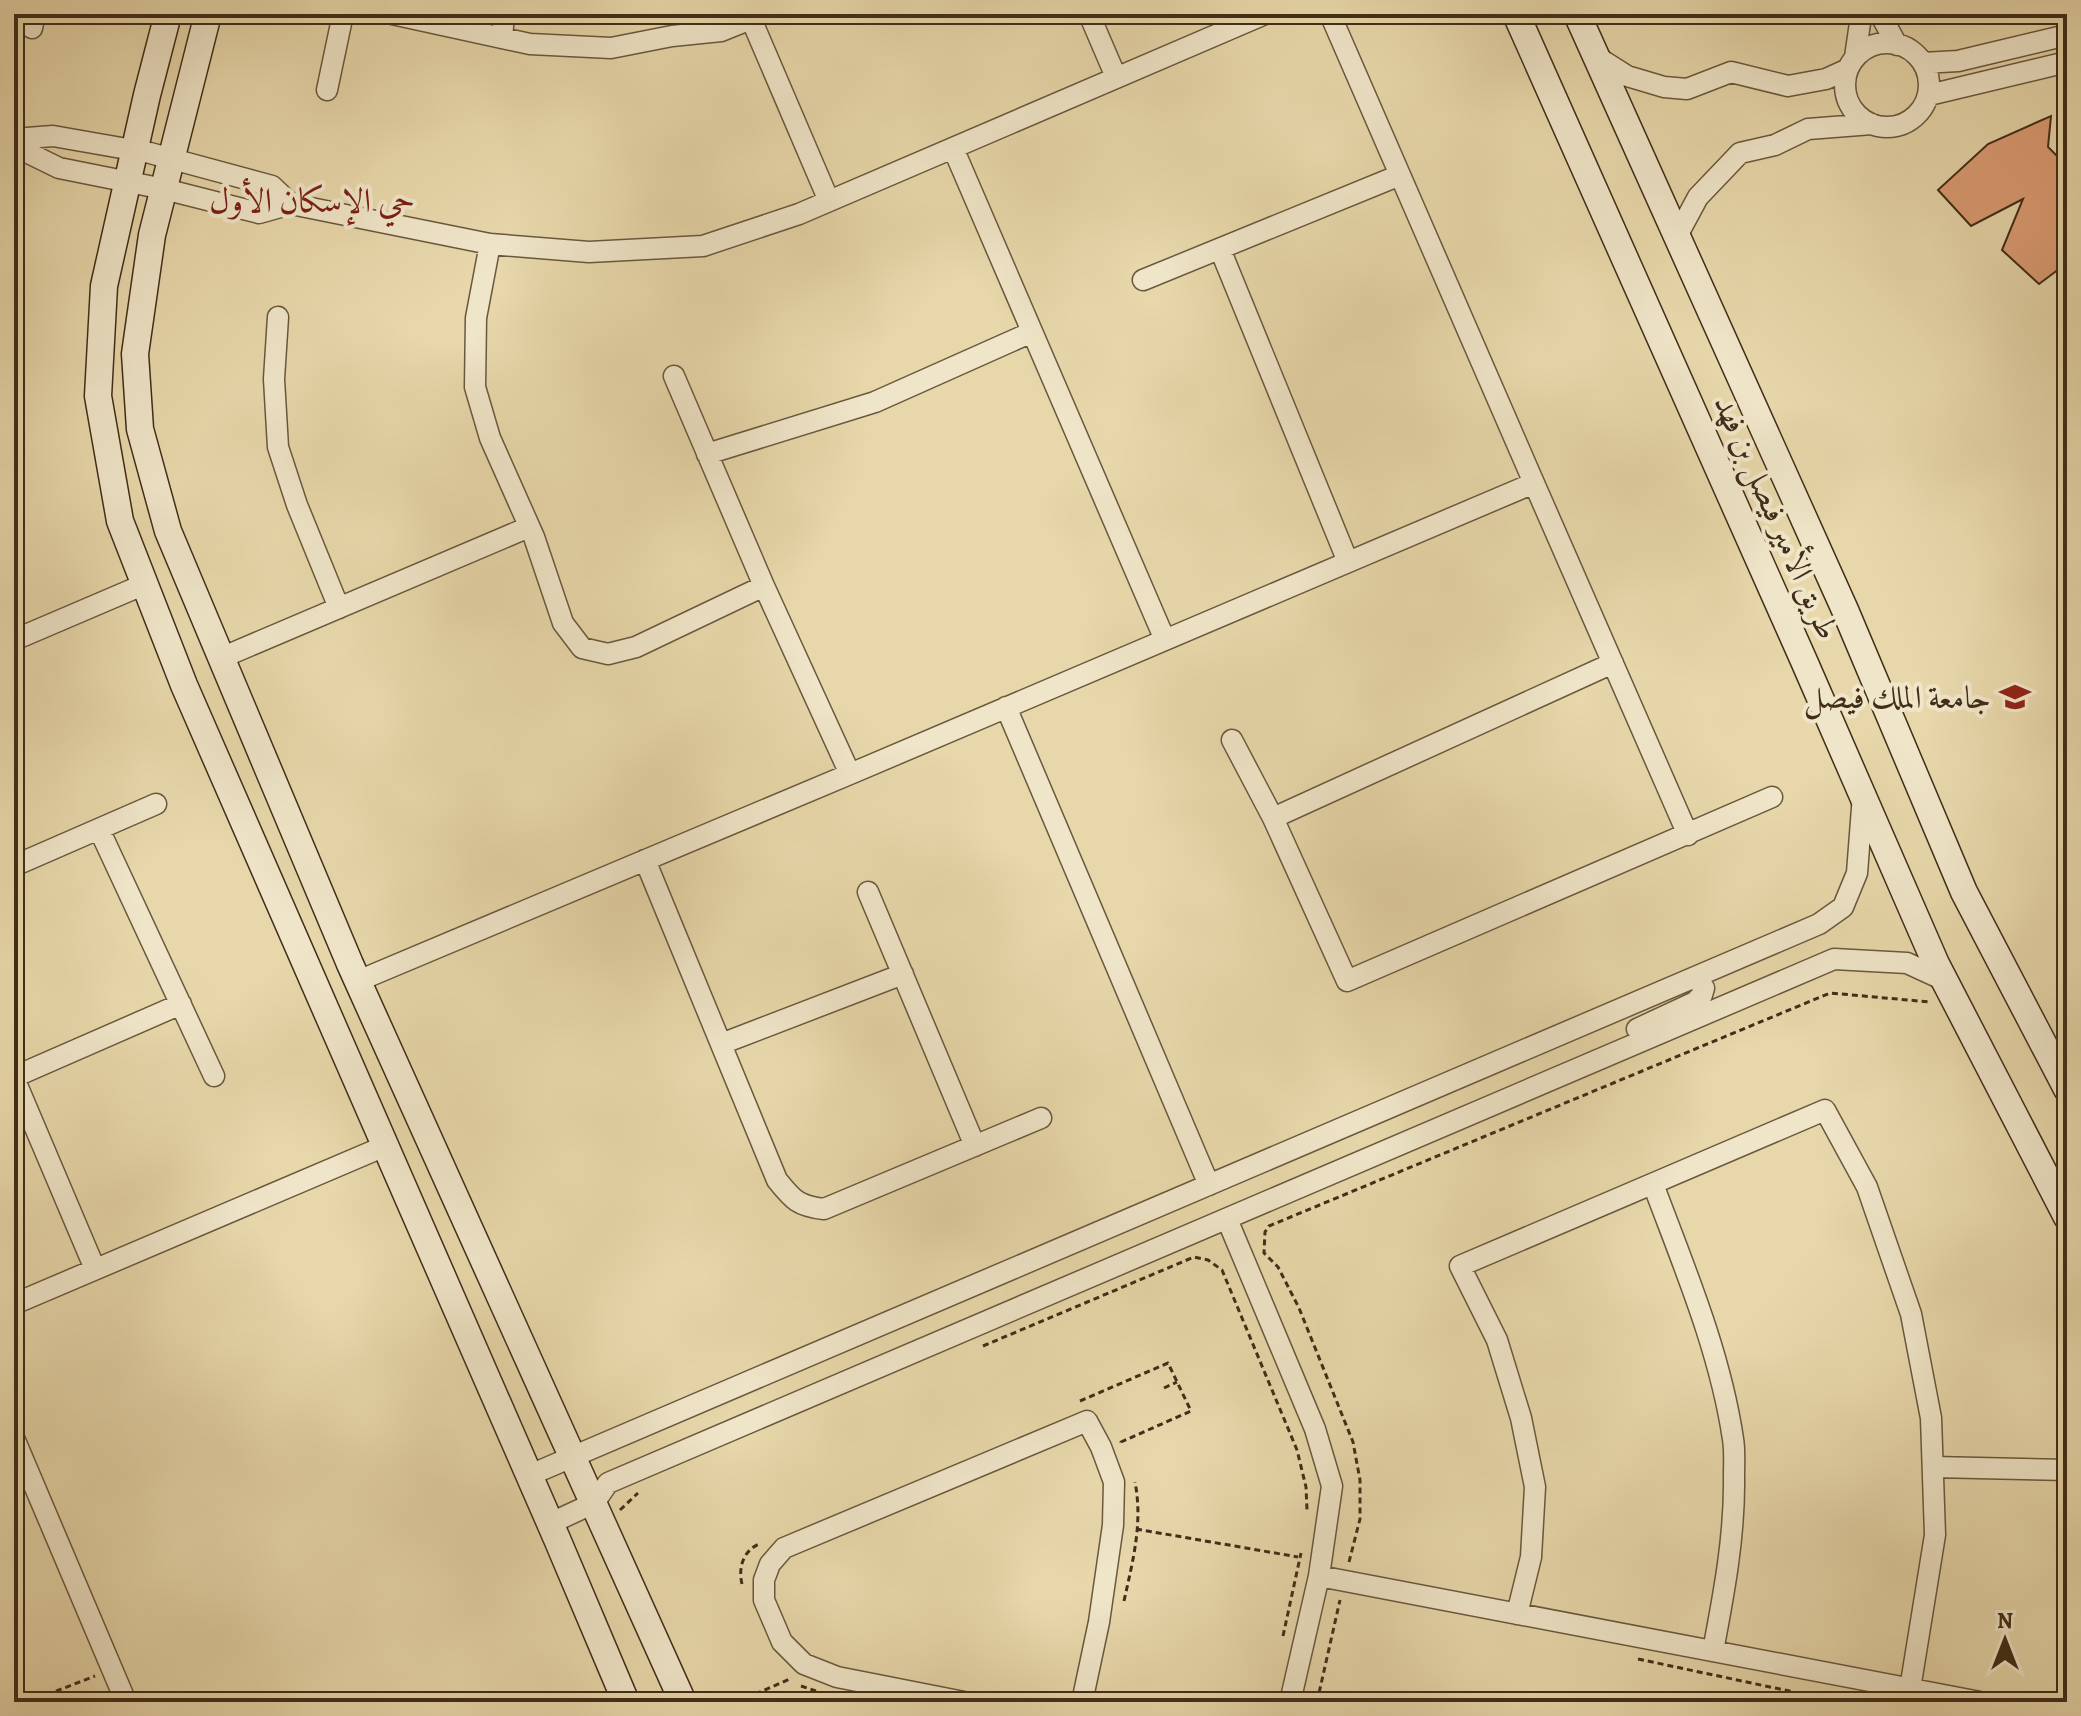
<svg xmlns="http://www.w3.org/2000/svg" width="2081" height="1716" viewBox="0 0 2081 1716" font-family="Alegreya,Amiri,serif">
<style>
.building{fill:#dc9d74;stroke:#412d19;stroke-width:2}
.lines{fill:none;stroke-linecap:round;stroke-linejoin:round}
.street-casing{stroke:#6a583d;stroke-width:23}
.secondary-casing{stroke:#412d19;stroke-width:29}
.path{stroke:#412d19;stroke-width:3;stroke-dasharray:6 4;stroke-linecap:butt}
.street{stroke:#efe5c8;stroke-width:20}
.secondary{stroke:#efe5c8;stroke-width:26}
.labels{text-anchor:middle;stroke-width:8;stroke-linejoin:round;paint-order:stroke}
.street-label{font-size:32px;fill:#412d19;stroke:#efe5c8}
.poi-label{font-size:32px;fill:#412d19;stroke:#efe5c8;text-anchor:end}
.neighbourhood-label{font-size:34px;fill:#7a1f14;stroke:#efe5c8}
</style>
<rect width="100%" height="100%" fill="#e7d7aa"/>
<filter id="stains"><feTurbulence type="fractalNoise" baseFrequency=".0025" numOctaves="4"/><feColorMatrix values="0 0 0 0 .2 0 0 0 0 .09 0 0 0 0 .02 0 0 0 .5 -.17"/></filter>
<radialGradient id="worn" r=".72"><stop offset=".6" stop-color="#630" stop-opacity="0"/><stop offset="1" stop-color="#630" stop-opacity=".3"/></radialGradient>
<path class="building" d="M2051 116 2048 147 2067 166V263L2039 284 2002 250 2023 199 1971 226 1938 190 1988 144Z"/>
<g class="lines">
<defs>
<path id="street" d="M392 14 530 44 611 48 672 36 721 31 751 19
M749 14 829 201
M1089 14 1116 77
M1330 14 1534 483
M1880 14 1897 45
M32 28 35 14
M502 38 504 14
M1845 85a42 42 0 1 1 84 0a42 42 0 1 1-84 0Z
M1597 57 1627 76 1664 87 1687 89 1731 72 1788 86 1826 79 1848 69
M1855 57 1860 23 1859 14
M1923 63 1958 61 2067 35
M327 90 343 14
M1929 95 2067 62
M14 139 53 136 150 153 272 186 291 204 259 213 164 189 59 168 14 146
M953 148 1165 640
M291 204 490 244 589 252 703 246 799 214 1265 14
M1677 236 1698 197 1740 153 1775 145 1808 129 1872 124
M490 244 476 318 475 387 490 438 534 537 563 623 582 648 608 654 636 647 764 586 850 774 1534 483 1688 835
M1220 249 1348 562
M1143 280 1400 175
M278 317 274 379 278 447 297 505 339 608
M674 376 764 586
M707 454 875 402 1032 332
M14 640 145 584
M221 658 529 527
M1613 663 1273 818 1347 981 1772 797
M1006 707 1209 1185
M1232 740 1273 818
M99 829 214 1076
M645 860 777 1180C793 1200 798 1206 824 1209L1041 1118
M16 865 156 804
M868 892 975 1146
M358 981 850 774
M1637 1029 1695 1002 1702 995 1704 988 1696 977
M721 1044 903 974
M14 1077 181 1004
M14 1078 95 1269
M1653 1184C1684 1267 1720 1351 1733 1439 1735 1451 1734 1464 1734 1476 1735 1535 1724 1593 1713 1651
M1227 1219 1315 1429 1332 1486 1319 1576 1980 1702
M14 1304 385 1146
M14 1438 126 1702
M1933 1467 2067 1470
M530 1475 1819 924 1843 907 1857 873 1863 795
M551 1523 594 1503 608 1483 1834 959 1907 963 1944 980
M1517 1614 1531 1557 1535 1487 1521 1418 1497 1340 1460 1266 1825 1110 1867 1187 1911 1314 1931 1418 1935 1535 1910 1689
M964 1702 837 1677 804 1664 782 1642 764 1600V1580L770 1564 784 1548 1087 1421 1101 1447 1114 1482 1113 1525 1099 1622 1082 1702
M1290 1702 1319 1576"/>
<path id="secondary" d="M168 14 147 95 104 286 98 396 120 521 184 685 557 1539 626 1702
M208 14 152 235 135 354 140 429 168 531 350 964 683 1702
M1516 14 1804 661 1936 964 2067 1217
M1577 14 1845 610 1964 892 2067 1089"/>
</defs>
<use href="#street" class="street-casing"/>
<use href="#secondary" class="secondary-casing"/>
<path class="path" d="M983 1346 1194 1257 1208 1260 1222 1270 1297 1450 1306 1487 1307 1510
M1164 1388 1177 1382
M1080 1401 1168 1363 1191 1411 1121 1442 1122 1445
M620 1510 638 1493
M1136 1529 1298 1557
M1349 1562 1360 1519V1480L1353 1442 1299 1308 1278 1267 1264 1253 1265 1232 1269 1226 1830 993 1930 1002
M742 1584C738 1568 743 1551 759 1544
M1124 1601C1133 1560 1143 1523 1135 1482
M1283 1636 1301 1553
M1638 1659 1841 1702
M801 1686 816 1691
M28 1702 95 1676
M737 1702 792 1678
M1317 1702 1340 1600"/>
<use href="#street" class="street"/>
<use href="#secondary" class="secondary"/>
</g>
<defs>
<symbol id="university-bare" viewBox="-9 -9 18 18"><path d="M0-5L7-2L0 1L-7-2ZM-4 1L0 2.5L4 1V4Q0 6-4 4Z" fill="#8f2418" stroke="#efe5c8" stroke-width="2.5" paint-order="stroke"/></symbol>
</defs>
<g fill-rule="evenodd">
<use href="#university-bare" x="1993" y="675" width="44" height="44"/>
</g>
<g class="labels">
<g class="street-label">
<text transform="translate(1777 517) rotate(66)" y="11">طريق الأمير فيصل بن فهد</text>
</g>
<g class="poi-label">
<text x="1991" y="708">جامعة الملك فيصل</text>
</g>
<g class="neighbourhood-label">
<text x="312" y="212">حي الإسكان الأول</text>
</g>
</g>
<rect width="2081" height="1716" fill="none" stroke="#e7d7aa" stroke-width="48"/>
<rect x="16" y="16" width="2049" height="1684" fill="none" stroke="#412d19" stroke-width="4"/>
<rect x="24" y="24" width="2033" height="1668" fill="none" stroke="#412d19" stroke-width="2"/>
<g transform="translate(2005 1640)" stroke="#efe5c8" stroke-width="6" paint-order="stroke">
<path d="M0-6L14 30L0 20L-14 30Z" fill="#412d19"/>
<text y="-12" font-size="22" font-weight="bold" text-anchor="middle" fill="#412d19">N</text>
</g>
<rect width="100%" height="100%" filter="url(#stains)"/>
<rect width="100%" height="100%" fill="url(#worn)"/>
</svg>
